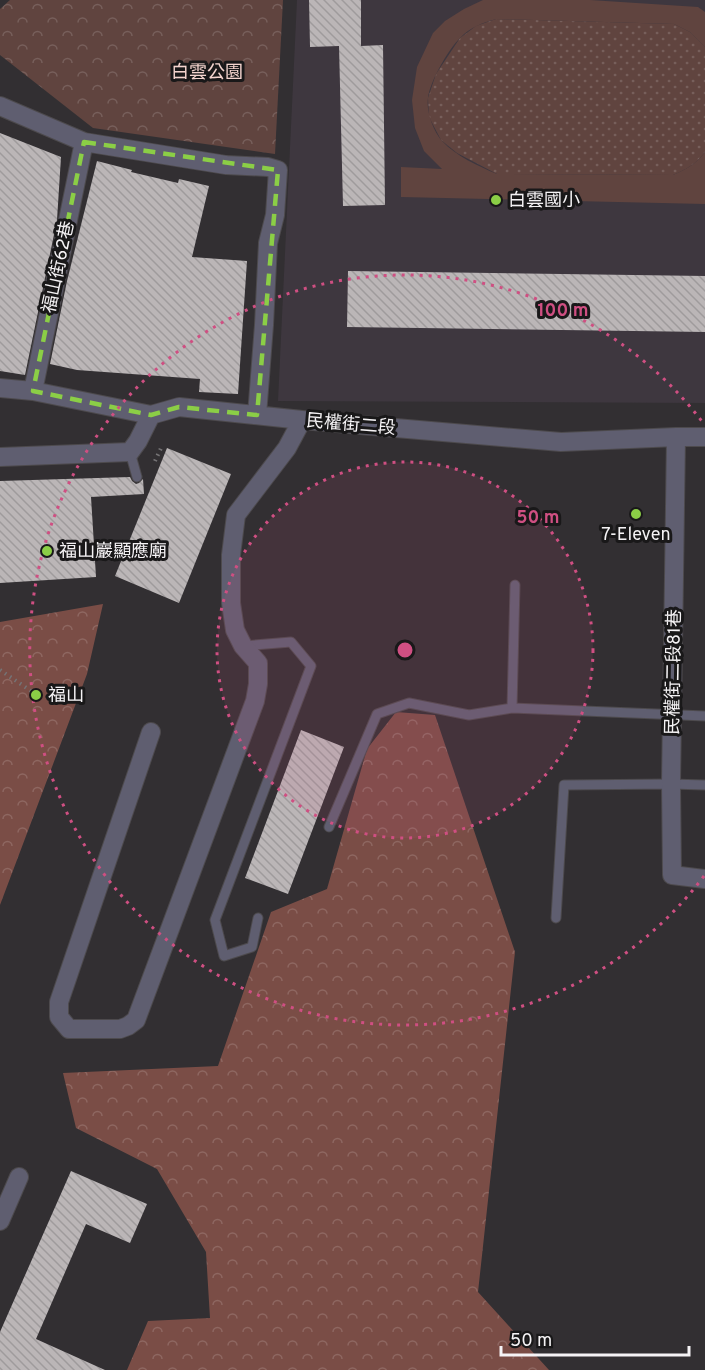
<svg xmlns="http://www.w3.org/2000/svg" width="705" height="1370" viewBox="0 0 705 1370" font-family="Overpass,'Noto Sans TC',sans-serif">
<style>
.built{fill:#3e373f}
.grass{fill:url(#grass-dots)}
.forest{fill:url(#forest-crowns)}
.park{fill:url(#park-crowns)}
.pitch{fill:#60443f}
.building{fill:url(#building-back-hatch)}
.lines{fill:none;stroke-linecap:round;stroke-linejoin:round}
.lane-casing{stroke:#4d4a4d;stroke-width:11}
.street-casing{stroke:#4d4a4d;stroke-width:20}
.path{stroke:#757375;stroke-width:4;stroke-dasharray:1.5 4.5;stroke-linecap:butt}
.lane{stroke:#5f5e70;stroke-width:9}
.street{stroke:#5f5e70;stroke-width:18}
.marked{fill:none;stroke:#8bce46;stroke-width:4.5;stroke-dasharray:12 8;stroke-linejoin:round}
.ring{fill:none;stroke:#cf4f82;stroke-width:3;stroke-dasharray:3 6}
.poi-dot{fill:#8bce46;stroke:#191819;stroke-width:2}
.labels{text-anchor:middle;stroke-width:6;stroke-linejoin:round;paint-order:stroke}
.park-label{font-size:18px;fill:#f4d4ce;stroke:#191819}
.poi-label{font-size:18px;fill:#f5f3f5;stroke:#191819;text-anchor:start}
.street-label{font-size:18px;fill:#f5f3f5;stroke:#191819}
.centre{fill:#cf4f82;stroke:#191819;stroke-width:3}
.ring-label{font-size:18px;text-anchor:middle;font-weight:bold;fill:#cf4f82;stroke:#191819;stroke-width:6;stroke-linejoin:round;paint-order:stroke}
</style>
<defs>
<pattern id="grass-dots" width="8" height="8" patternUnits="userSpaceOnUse" patternTransform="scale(1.5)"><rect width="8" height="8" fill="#60443f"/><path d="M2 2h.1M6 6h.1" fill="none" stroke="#775f5b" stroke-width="1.8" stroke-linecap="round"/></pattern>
<pattern id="forest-crowns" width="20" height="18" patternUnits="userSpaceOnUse" patternTransform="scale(1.5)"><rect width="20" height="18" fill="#7a4d46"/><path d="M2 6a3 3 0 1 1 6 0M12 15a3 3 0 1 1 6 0" fill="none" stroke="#8e6761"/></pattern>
<pattern id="park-crowns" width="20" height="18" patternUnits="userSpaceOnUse" patternTransform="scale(1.5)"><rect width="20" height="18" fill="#60443f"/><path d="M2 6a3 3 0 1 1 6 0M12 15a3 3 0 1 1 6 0" fill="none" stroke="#775f5b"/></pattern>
<pattern id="building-back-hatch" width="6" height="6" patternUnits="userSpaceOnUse" patternTransform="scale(1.5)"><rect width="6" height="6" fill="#bbb6b7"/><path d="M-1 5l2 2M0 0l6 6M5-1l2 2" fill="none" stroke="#9f9b9c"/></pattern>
</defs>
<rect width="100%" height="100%" fill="#322f32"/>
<path class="built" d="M297 0H705V403L278 401Z"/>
<path class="grass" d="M496 19 674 24 690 32 705 47V152C696 164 687 169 673 175L497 174 457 153 441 140 429 117 428 98 436 74 460 38 476 26Z"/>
<path class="forest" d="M103 604 87 674 0 905V622Z
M396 712 435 715 515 952 478 1292 549 1370H127L148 1321 210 1318 206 1252 157 1169 76 1128 63 1073 218 1066 271 912 327 889 367 749Z"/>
<path class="park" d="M10 0H283L275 154 93 128 0 55V9Z"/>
<path class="pitch" d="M483 0H590L698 7 705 12V47L690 32 674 24 496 19C483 23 470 27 460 38 448 50 430 81 428 98 426 111 433 131 442 141 456 156 478 166 497 174L673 175C687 169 696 164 705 152V204L401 197V167L442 169 424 151 415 128 412 100 417 67 433 33 445 21 464 9Z"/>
<path class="building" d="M309 0H361V46L383 45 385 205 343 206 339 46 310 47Z
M0 133 61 157 57 220 25 375 0 371Z
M97 161 132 170 131 172 178 183 179 179 209 186 192 257 247 261 238 394 199 392 200 379 77 370 50 364 67 281Z
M348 271 705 276V332L347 327Z
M167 448 231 474 179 603 115 576Z
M130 477 132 481 136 484 139 483 143 479 144 494 91 497 96 577 0 583V481Z
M301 730 344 747 288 894 245 878Z
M71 1171 147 1204 130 1243 86 1224 36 1339 105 1370H0V1332Z"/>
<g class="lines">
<defs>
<path id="lane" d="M130 452 137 477
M243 646 291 642 311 666 215 920 224 956 252 947 258 918
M512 708 515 585
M329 827 377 714 409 703 469 715 512 708 705 716
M556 918 564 785 671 784 705 785"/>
<path id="street" d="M0 106 84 142 226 165 268 167 278 170 275 215 268 243 264 325 257 415
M0 388 33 391 151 415 179 407 302 420 561 442 676 437H705
M33 391 84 142
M676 437 671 784 672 875 705 879
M0 457 130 452 138 441 151 415
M151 732 59 1002V1017L69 1029H120L128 1026 136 1020 255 701 258 684V663L243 646 235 630 231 603V555L236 515 287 448 302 420
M0 1221 19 1177"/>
</defs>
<use href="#lane" class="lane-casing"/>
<use href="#street" class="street-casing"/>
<path class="path" d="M155 461 162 446
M0 670 37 695"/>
<use href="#lane" class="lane"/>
<use href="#street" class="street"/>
</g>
<path class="marked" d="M84 142 278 170 257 415 179 407 151 415 33 391Z"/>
<circle cx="405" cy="650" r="188" fill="#cf4f82" fill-opacity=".12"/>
<g class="ring">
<circle cx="405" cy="650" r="188"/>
<path d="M704 876A375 375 0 1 1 704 424"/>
</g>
<g class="poi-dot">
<circle cx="496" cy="200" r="6"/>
<circle cx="636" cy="514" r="6"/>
<circle cx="47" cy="551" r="6"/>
<circle cx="36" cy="695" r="6"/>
</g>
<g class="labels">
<g class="park-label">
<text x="207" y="78">白雲公園</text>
</g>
<g class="poi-label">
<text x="508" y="206">白雲國小</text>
<text x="636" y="540" text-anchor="middle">7-Eleven</text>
<text x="59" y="557">福山巖顯應廟</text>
<text x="48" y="701">福山</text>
</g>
<g class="street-label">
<text transform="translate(58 267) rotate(-78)" y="6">福山街62巷</text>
<text transform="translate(351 424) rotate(5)" y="6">民權街二段</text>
<text transform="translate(673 672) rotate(-89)" y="6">民權街二段81巷</text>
</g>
</g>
<circle cx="405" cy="650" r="9" class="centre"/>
<g class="ring-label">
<text x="563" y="316">100 m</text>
<text x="538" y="523">50 m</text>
</g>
<path d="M501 1346v9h188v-9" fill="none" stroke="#f5f3f5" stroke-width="3"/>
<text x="510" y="1346" font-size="18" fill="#f5f3f5" stroke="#191819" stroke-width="4.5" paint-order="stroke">50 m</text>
</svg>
